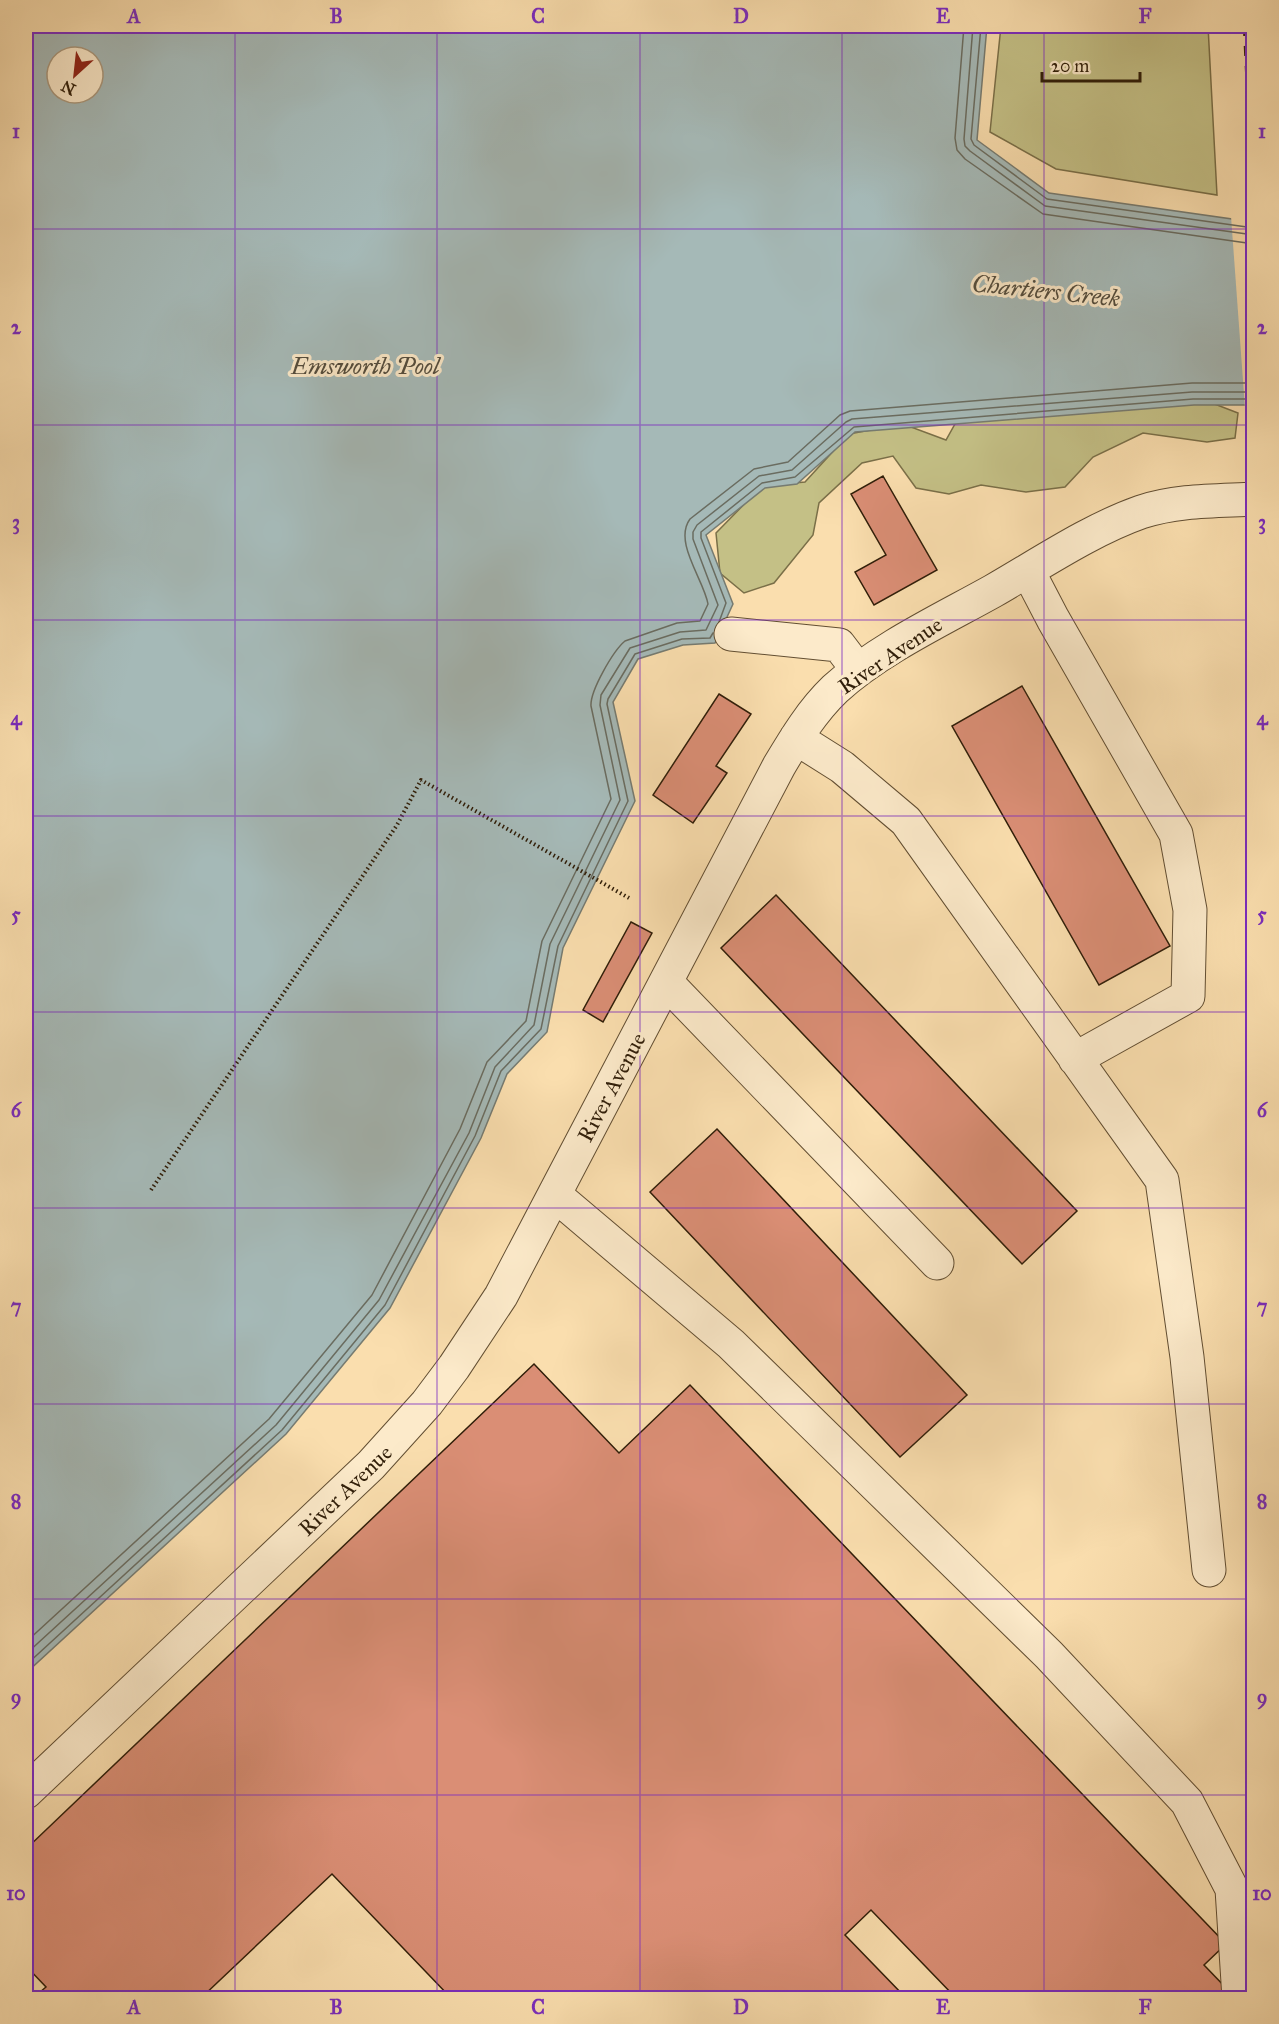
<svg xmlns="http://www.w3.org/2000/svg" width="1279" height="2024" viewBox="0 0 1279 2024" font-family="'IM FELL Great Primer',serif">
<style>
.green{fill:#c4c086;stroke:#7a6f48;stroke-width:1.5}
.water{fill:#a5b9b7;stroke:#767b71;stroke-width:1.5;fill-rule:evenodd}
.pier{fill:#fadeae}
.lines{fill:none;stroke-linecap:round;stroke-linejoin:round}
.shore{stroke:#6a6c60;stroke-width:1.5}
.building{fill:#da8e75;stroke:#301e09;stroke-width:1.5}
.minor-casing{stroke:#624e32;stroke-width:35}
.path{stroke:#301e09;stroke-width:4;stroke-dasharray:1.5 3;stroke-linecap:butt}
.minor{stroke:#fceaca;stroke-width:33}
.rail{stroke:#301e09;stroke-width:4.5;stroke-dasharray:10 10;stroke-linecap:butt}
.grid{fill:none;stroke:#7b2cbf;stroke-width:1.5;stroke-opacity:0.55}
.labels{text-anchor:middle;stroke-width:6;stroke-linejoin:round;paint-order:stroke}
.street-label{font-size:22px;fill:#301e09;stroke:#fceaca}
.water-label{font-size:24px;font-style:italic;fill:#534c3d;stroke:#fceaca}
.neatline{fill:none;stroke:#7b2cbf;stroke-width:2}
.grid-label{font-size:20px;text-anchor:middle;font-weight:bold;fill:#7b2cbf}
</style>
<rect width="100%" height="100%" fill="#fadeae"/>
<filter id="stains"><feTurbulence type="fractalNoise" baseFrequency=".00333" numOctaves="4"/><feColorMatrix values="0 0 0 0 .2 0 0 0 0 .09 0 0 0 0 .02 0 0 0 .5 -.17"/></filter>
<radialGradient id="worn" r=".72"><stop offset=".6" stop-color="#630" stop-opacity="0"/><stop offset="1" stop-color="#630" stop-opacity=".3"/></radialGradient>
<path class="green" d="M1001 26H1208L1217 195 1056 169 990 132Z
M1212 403 1238 413 1235 438 1207 442 1143 433 1093 457 1065 487 1026 492 981 485 949 494 916 488 893 456 862 463 819 503 813 535 774 583 744 593 720 573 716 533 762 486 805 482 849 434 903 424 946 440 965 406Z"/>
<path class="water" d="M26 26H987L977 140 1049 193 1253 222V405H1194L855 432 797 484 765 488 706 535 733 604 715 643 683 645 638 659 613 702 635 801 563 948 547 1032 507 1074 481 1138 390 1308 286 1434 26 1673ZM57 57H93V93H57Z"/>
<path class="pier" d="M1231 216 1254 219V408H1245Z"/>
<g class="lines">
<path class="shore" d="M964 26 955 138 957 150 965 159 1043 214 1254 244
M973 26 964 139 965 146 970 151 1045 206 1254 235
M981 26 971 139 974 145 1047 199 1254 228
M719 622 726 603 701 538V532L762 483 795 477 854 427 1193 399H1254
M26 1642 269 1419 372 1295 460 1129 487 1062 526 1021 542 941 611 799 591 706C590 691 613 651 625 641L677 623 700 621 708 604C704 580 673 542 690 519L754 469 788 462 840 415 850 411 1192 383H1254
M26 1654 276 1425 379 1300 469 1133 495 1067 534 1025 550 944 620 800 600 705 601 695 630 648 680 632 706 630 718 605 693 539V532L697 525 759 476 792 470 846 422 852 419 1192 392H1254
M26 1665 282 1430 385 1305 475 1136 501 1071 541 1029 558 946 628 801 607 704 608 699 635 654 682 639 710 638 713 633"/>
</g>
<path class="building" d="M883 476 937 570 874 605 855 572 886 555 851 494Z
M1022 686 1170 946 1099 985 952 726Z
M719 694 751 714 716 766 727 773 693 823 653 795Z
M776 895 1077 1211 1022 1264 721 948Z
M631 922 652 933 603 1022 583 1010Z
M717 1129 967 1395 900 1457 650 1192Z
M534 1364 619 1453 690 1385 1226 1944 1204 1965 1228 1990 1218 1998H956L871 1910 845 1935 906 1998H451L332 1874 201 1998H33L46 1987 26 1966V1849Z"/>
<g class="lines">
<defs>
<path id="minor" d="M1028 571 1053 619 1176 834 1190 910 1188 996 1075 1059
M731 634 839 645 858 670
M796 738 842 767 906 821 1162 1180 1187 1357 1209 1570
M666 982 937 1263
M555 1195 731 1344 1049 1655 1187 1802 1232 1889 1239 1998
M26 1792 371 1465 427 1403 454 1367 501 1296 779 766C795 739 812 711 835 689 879 649 941 620 993 591 1040 564 1090 530 1141 512 1177 500 1216 501 1254 499"/>
</defs>
<use href="#minor" class="minor-casing"/>
<path class="path" d="M151 1190 397 825 421 780 629 898"/>
<use href="#minor" class="minor"/>
<path class="rail" d="M1245 26 1254 212"/>
</g>
<path class="grid" d="M235 26V1998M437 26V1998M640 26V1998M842 26V1998M1044 26V1998M26 229H1254M26 425H1254M26 620H1254M26 816H1254M26 1012H1254M26 1208H1254M26 1404H1254M26 1599H1254M26 1795H1254"/>
<g class="labels">
<g class="street-label">
<text transform="translate(890 655) rotate(-34)" y="8">River Avenue</text>
<text transform="translate(611 1087) rotate(-62)" y="8">River Avenue</text>
<text transform="translate(345 1490) rotate(-44)" y="8">River Avenue</text>
</g>
<g class="water-label">
<text transform="translate(1046 291) rotate(6)" y="8">Chartiers Creek</text>
<text x="365" y="374">Emsworth Pool</text>
</g>
</g>
<rect width="1279" height="2024" fill="none" stroke="#fadeae" stroke-width="66"/>
<g transform="translate(75 75) rotate(207)"><circle r="28" fill="#fceaca" stroke="#aa987d" stroke-width="1.5"/>
<path d="M0-4.5L10 22L0 15L-10 22Z" fill="#8f2418"/>
<text y="-9" font-size="16" font-weight="bold" text-anchor="middle" fill="#301e09">N</text>
</g>
<path d="M1042 72v9h98v-9" fill="none" stroke="#301e09" stroke-width="3"/>
<text x="1051" y="72" font-size="18" fill="#301e09" stroke="#fceaca" stroke-width="4.5" paint-order="stroke">20 m</text>
<rect x="33" y="33" width="1213" height="1958" class="neatline"/>
<g class="grid-label">
<text x="134" y="23">A</text>
<text x="336" y="23">B</text>
<text x="538" y="23">C</text>
<text x="741" y="23">D</text>
<text x="943" y="23">E</text>
<text x="1145" y="23">F</text>
<text x="16" y="138">1</text>
<text x="1262" y="138">1</text>
<text x="16" y="334">2</text>
<text x="1262" y="334">2</text>
<text x="16" y="529">3</text>
<text x="1262" y="529">3</text>
<text x="16" y="725">4</text>
<text x="1262" y="725">4</text>
<text x="16" y="921">5</text>
<text x="1262" y="921">5</text>
<text x="16" y="1117">6</text>
<text x="1262" y="1117">6</text>
<text x="16" y="1313">7</text>
<text x="1262" y="1313">7</text>
<text x="16" y="1508">8</text>
<text x="1262" y="1508">8</text>
<text x="16" y="1704">9</text>
<text x="1262" y="1704">9</text>
<text x="16" y="1900">10</text>
<text x="1262" y="1900">10</text>
<text x="134" y="2014">A</text>
<text x="336" y="2014">B</text>
<text x="538" y="2014">C</text>
<text x="741" y="2014">D</text>
<text x="943" y="2014">E</text>
<text x="1145" y="2014">F</text>
</g>
<rect width="100%" height="100%" filter="url(#stains)"/>
<rect width="100%" height="100%" fill="url(#worn)"/>
</svg>
